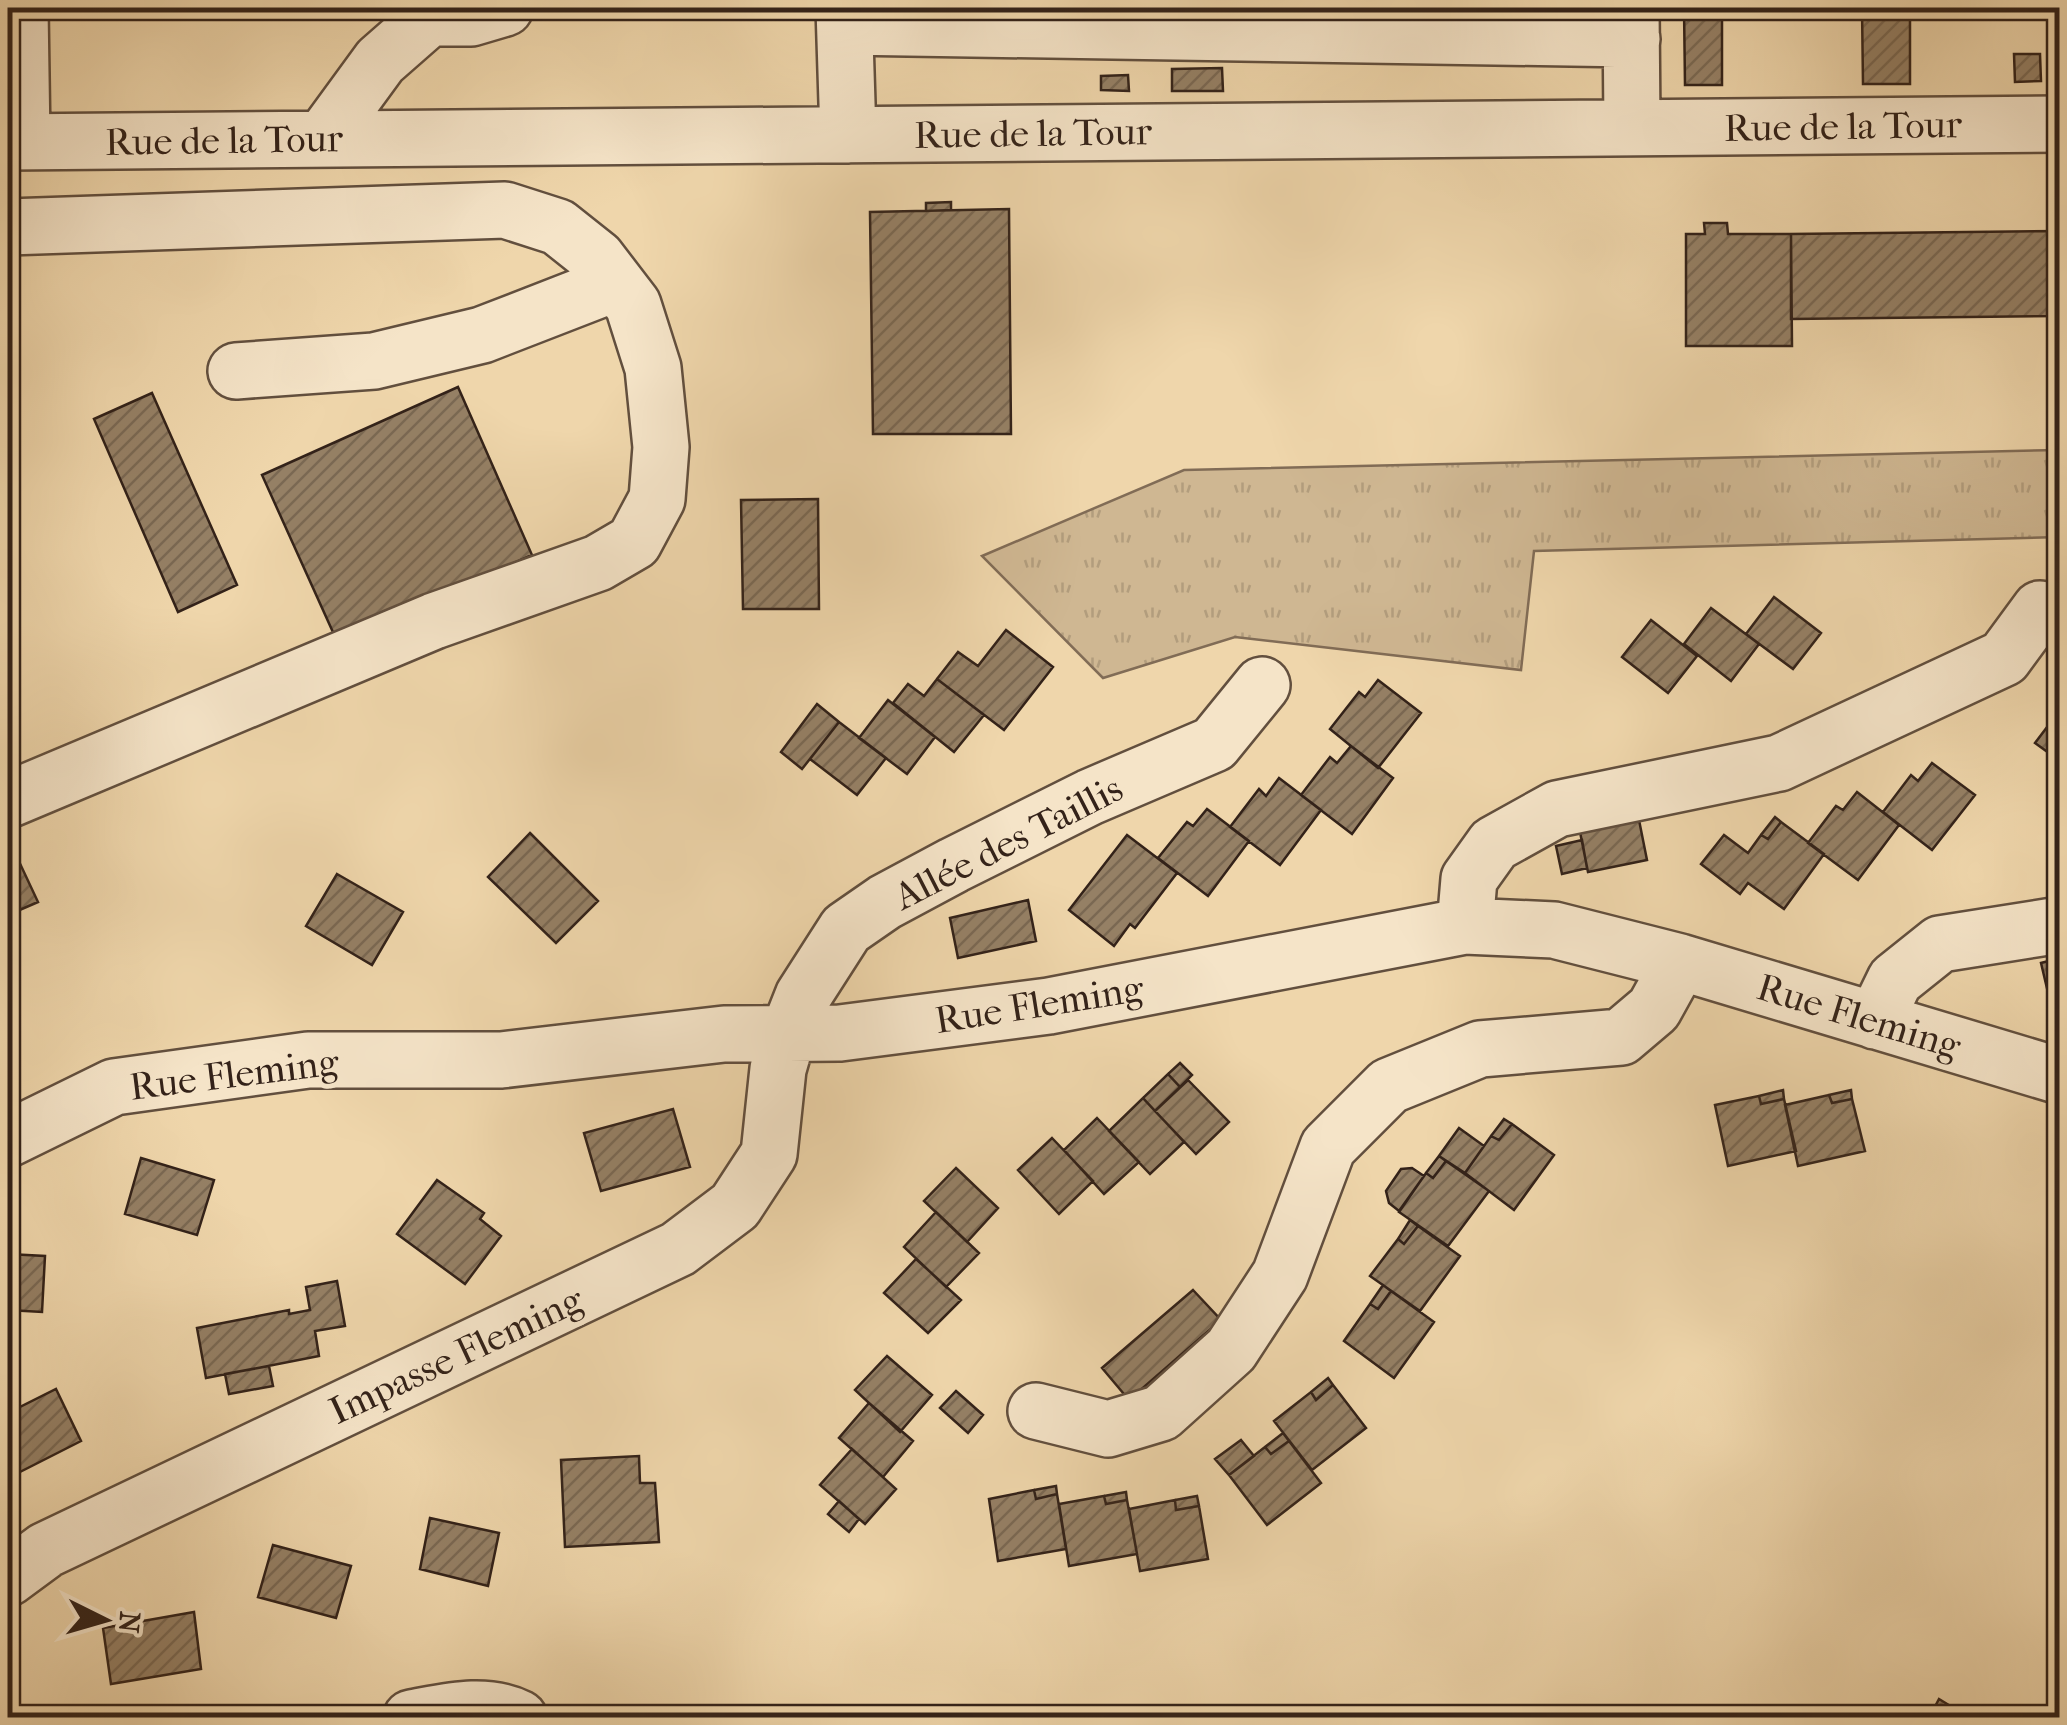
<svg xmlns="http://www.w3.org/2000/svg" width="2067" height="1725" viewBox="0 0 2067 1725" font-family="'IM FELL French Canon',serif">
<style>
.grass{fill:url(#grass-tufts);stroke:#816c56;stroke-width:2.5}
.building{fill:url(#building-hatch);stroke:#332219;stroke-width:2.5}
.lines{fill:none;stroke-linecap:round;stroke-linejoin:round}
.minor-casing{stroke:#624f3e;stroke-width:60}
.minor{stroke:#f5e4c8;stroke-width:55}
.labels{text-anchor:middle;stroke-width:10;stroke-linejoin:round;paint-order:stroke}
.street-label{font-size:38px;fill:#332219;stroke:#f5e4c8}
</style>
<defs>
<pattern id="grass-tufts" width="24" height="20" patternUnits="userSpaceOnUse" patternTransform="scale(2.5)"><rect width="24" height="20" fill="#cfb792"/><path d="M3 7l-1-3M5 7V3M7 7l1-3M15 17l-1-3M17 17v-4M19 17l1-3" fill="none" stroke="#b29d7d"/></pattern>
<pattern id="building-hatch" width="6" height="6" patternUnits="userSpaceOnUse" patternTransform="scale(2.5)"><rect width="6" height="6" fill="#958065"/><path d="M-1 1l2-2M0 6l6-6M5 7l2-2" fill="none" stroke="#7a6852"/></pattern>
</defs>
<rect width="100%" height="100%" fill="#efd6ab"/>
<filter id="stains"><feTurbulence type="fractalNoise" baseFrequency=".002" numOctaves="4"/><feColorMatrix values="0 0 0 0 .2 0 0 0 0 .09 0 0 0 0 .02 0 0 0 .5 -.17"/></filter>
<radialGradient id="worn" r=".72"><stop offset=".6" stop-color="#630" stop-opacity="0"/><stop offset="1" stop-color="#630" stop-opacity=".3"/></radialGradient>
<path class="grass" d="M2059 450V537L1534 551 1521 670 1235 637 1103 678 982 556 1184 470Z"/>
<path class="building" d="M1684 8H1722V85H1685Z
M1862 8H1910V84H1863Z
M2014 54H2040L2041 81 2015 82Z
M1222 68 1223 91H1172V69Z
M1128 75 1129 91 1101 90V76Z
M951 202V210L926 211V203Z
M1009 209 1011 434H873L870 212Z
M1704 223H1727L1728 234H1791L1792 346H1686V234H1705Z
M2060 231V316L1791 319V234Z
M458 387 532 555 337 641 262 475Z
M152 393 237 585 178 612 94 419Z
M818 499 819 609H743L741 500Z
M1774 597 1821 633 1793 669 1746 634Z
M1711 608 1759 644 1731 681 1684 644Z
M1651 620 1697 656 1668 693 1622 657Z
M1006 630 1053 667 1004 730 937 679 958 652 978 666Z
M937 679 984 715 954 752 893 703 908 684 924 696Z
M1378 680 1421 713 1378 768 1330 729 1359 692 1365 697Z
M888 700 935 737 907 774 859 738Z
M817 704 839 722 802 769 781 752Z
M2060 710V761L2035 743Z
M839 722 886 758 857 795 810 759Z
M1351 746 1393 778 1352 834 1301 795 1330 757 1337 763Z
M1932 763 1975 795 1932 850 1883 812 1911 775 1918 781Z
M1279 778 1321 810 1280 865 1230 827 1259 789 1266 796Z
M1857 792 1899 825 1858 880 1808 843 1836 806 1843 810Z
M1207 809 1249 841 1208 896 1158 858 1187 822 1193 826Z
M1775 817 1781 822 1768 839 1761 835Z
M1639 820 1647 860 1588 872 1580 832Z
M1781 822 1824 854 1784 909 1748 883 1740 894 1701 864 1724 835 1748 853 1761 835 1768 839Z
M530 833 598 901 556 943 488 877Z
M1127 835 1177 873 1135 928 1130 924 1114 946 1069 910Z
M8 838 38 902 8 915Z
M1582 840 1587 868 1562 874 1556 846Z
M337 874 403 912 372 965 306 926Z
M1028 900 1036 941 958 958 950 918Z
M2060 958V999L2050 1001 2041 963Z
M1180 1063 1192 1075 1180 1087 1168 1074Z
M1168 1074 1180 1087 1155 1111 1143 1098Z
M1188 1080 1229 1122 1196 1154 1155 1111Z
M1783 1090 1784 1099 1761 1104 1759 1096Z
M1851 1090 1852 1099 1832 1103 1829 1095Z
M1829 1095 1832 1103 1852 1099 1865 1151 1798 1166 1785 1105Z
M1759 1096 1761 1104 1784 1099 1796 1151 1728 1166 1715 1105Z
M1143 1098 1184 1142 1150 1174 1109 1131Z
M673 1109 690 1167 601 1191 584 1133Z
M1097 1118 1139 1162 1104 1194 1064 1150Z
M1504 1119 1512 1124 1499 1140 1491 1136Z
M1512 1124 1554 1155 1514 1210 1465 1173 1491 1136 1499 1140Z
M1459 1128 1484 1146 1465 1173 1439 1156Z
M1052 1138 1093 1181 1059 1214 1018 1170Z
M1439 1156 1446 1161 1433 1178 1426 1173Z
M141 1158 214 1180 197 1235 125 1214Z
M1446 1161 1489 1191 1448 1246 1399 1212 1426 1173 1433 1178Z
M956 1168 998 1208 967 1242 924 1201Z
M1412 1168 1424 1176 1399 1211 1389 1203 1386 1191 1401 1169Z
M437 1180 484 1213 480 1219 501 1236 465 1284 397 1234Z
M936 1212 979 1253 946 1287 904 1247Z
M1410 1220 1418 1226 1404 1244 1398 1239Z
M1418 1226 1460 1256 1420 1311 1370 1276 1398 1239 1404 1244Z
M8 1254 45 1256 42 1312 8 1310Z
M916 1259 961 1300 928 1333 884 1293Z
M337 1281 345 1326 315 1331 319 1356 206 1378 197 1328 289 1310V1314L310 1310 306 1287Z
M1383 1285 1391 1291 1378 1309 1370 1304Z
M1193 1290 1221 1320 1129 1400 1102 1368Z
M1391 1291 1434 1322 1394 1378 1344 1341 1370 1304 1378 1309Z
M887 1356 932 1395 900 1432 855 1390Z
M269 1366 273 1386 229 1394 225 1374Z
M1328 1378 1333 1385 1316 1400 1311 1392Z
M1333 1385 1366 1428 1312 1470 1274 1421 1311 1392 1316 1400Z
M56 1389 81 1441 8 1478V1413Z
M956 1391 983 1415 968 1433 940 1408Z
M869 1403 913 1441 883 1477 839 1438Z
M1283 1433 1289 1441 1271 1454 1265 1447Z
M1241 1440 1254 1456 1229 1475 1215 1459Z
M1289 1441 1321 1483 1267 1525 1229 1475 1265 1447 1271 1454Z
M852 1449 896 1489 865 1524 820 1485Z
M639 1456 640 1483H655L659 1542 565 1547 561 1460Z
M1056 1486 1057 1494 1036 1499 1034 1490Z
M1034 1490 1036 1499 1057 1494 1066 1549 998 1561 989 1499Z
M1126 1492 1127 1500 1106 1504 1104 1496Z
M1104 1496 1106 1504 1127 1500 1137 1554 1069 1566 1059 1504Z
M1197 1496 1199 1506 1176 1510 1175 1500Z
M1175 1500 1176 1510 1199 1506 1208 1559 1140 1571 1129 1509Z
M839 1501 859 1519 849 1532 828 1514Z
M430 1518 499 1533 488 1586 420 1569Z
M273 1545 351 1566 336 1618 258 1597Z
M194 1612 201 1669 111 1684 103 1628Z
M1939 1699 1970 1718H1929Z"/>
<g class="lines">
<defs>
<path id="minor" d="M20 8 22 142
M844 8 848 135
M1631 8 1632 127
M845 27 1632 39
M323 139 380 61 429 18H471L505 8
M8 142 2060 124
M8 227 505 210 558 227 597 258 633 305 653 368 661 447 657 499 634 542 598 563 434 621 8 800
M236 371 374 361 482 335 616 283
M1465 926 1469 879 1494 844 1557 809 1779 763 2004 658 2040 609
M1875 1021 1895 980 1940 944 2060 925
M8 1139 114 1087 308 1060H501L724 1034 840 1033 1049 1006 1465 926 1554 930 1680 962 2060 1076
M1036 1411 1108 1429 1161 1413 1231 1350 1280 1275 1328 1147 1389 1086 1480 1049 1621 1037 1654 1009 1680 962
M8 1578 46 1550 678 1249 735 1206 769 1154 778 1069 788 1034 803 996 846 929 885 902 954 865 1090 797 1214 744 1262 685
M411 1718C445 1712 485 1701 519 1718"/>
</defs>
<use href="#minor" class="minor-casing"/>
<use href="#minor" class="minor"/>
</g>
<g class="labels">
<g class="street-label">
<text transform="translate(1843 126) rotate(-1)" y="13">Rue de la Tour</text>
<text transform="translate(1033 133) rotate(-1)" y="13">Rue de la Tour</text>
<text transform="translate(224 140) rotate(-1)" y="13">Rue de la Tour</text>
<text transform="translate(1008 842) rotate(-27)" y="13">Allée des Taillis</text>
<text transform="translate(1039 1004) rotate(-9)" y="13">Rue Fleming</text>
<text transform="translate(1859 1016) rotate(17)" y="13">Rue Fleming</text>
<text transform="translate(234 1074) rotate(-7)" y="13">Rue Fleming</text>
<text transform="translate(456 1355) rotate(-25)" y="13">Impasse Fleming</text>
</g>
</g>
<rect width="2067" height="1725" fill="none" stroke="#efd6ab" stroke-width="40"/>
<rect x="10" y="10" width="2047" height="1705" fill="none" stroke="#332219" stroke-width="5"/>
<rect x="20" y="20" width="2027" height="1685" fill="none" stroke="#332219" stroke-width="2.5"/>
<g transform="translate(105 1620) rotate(95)" stroke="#f5e4c8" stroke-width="8" paint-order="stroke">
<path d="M0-8L18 38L0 25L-18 38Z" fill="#332219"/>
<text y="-15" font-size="28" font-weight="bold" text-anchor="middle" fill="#332219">N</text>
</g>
<rect width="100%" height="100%" filter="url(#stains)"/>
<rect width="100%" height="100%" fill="url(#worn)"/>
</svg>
